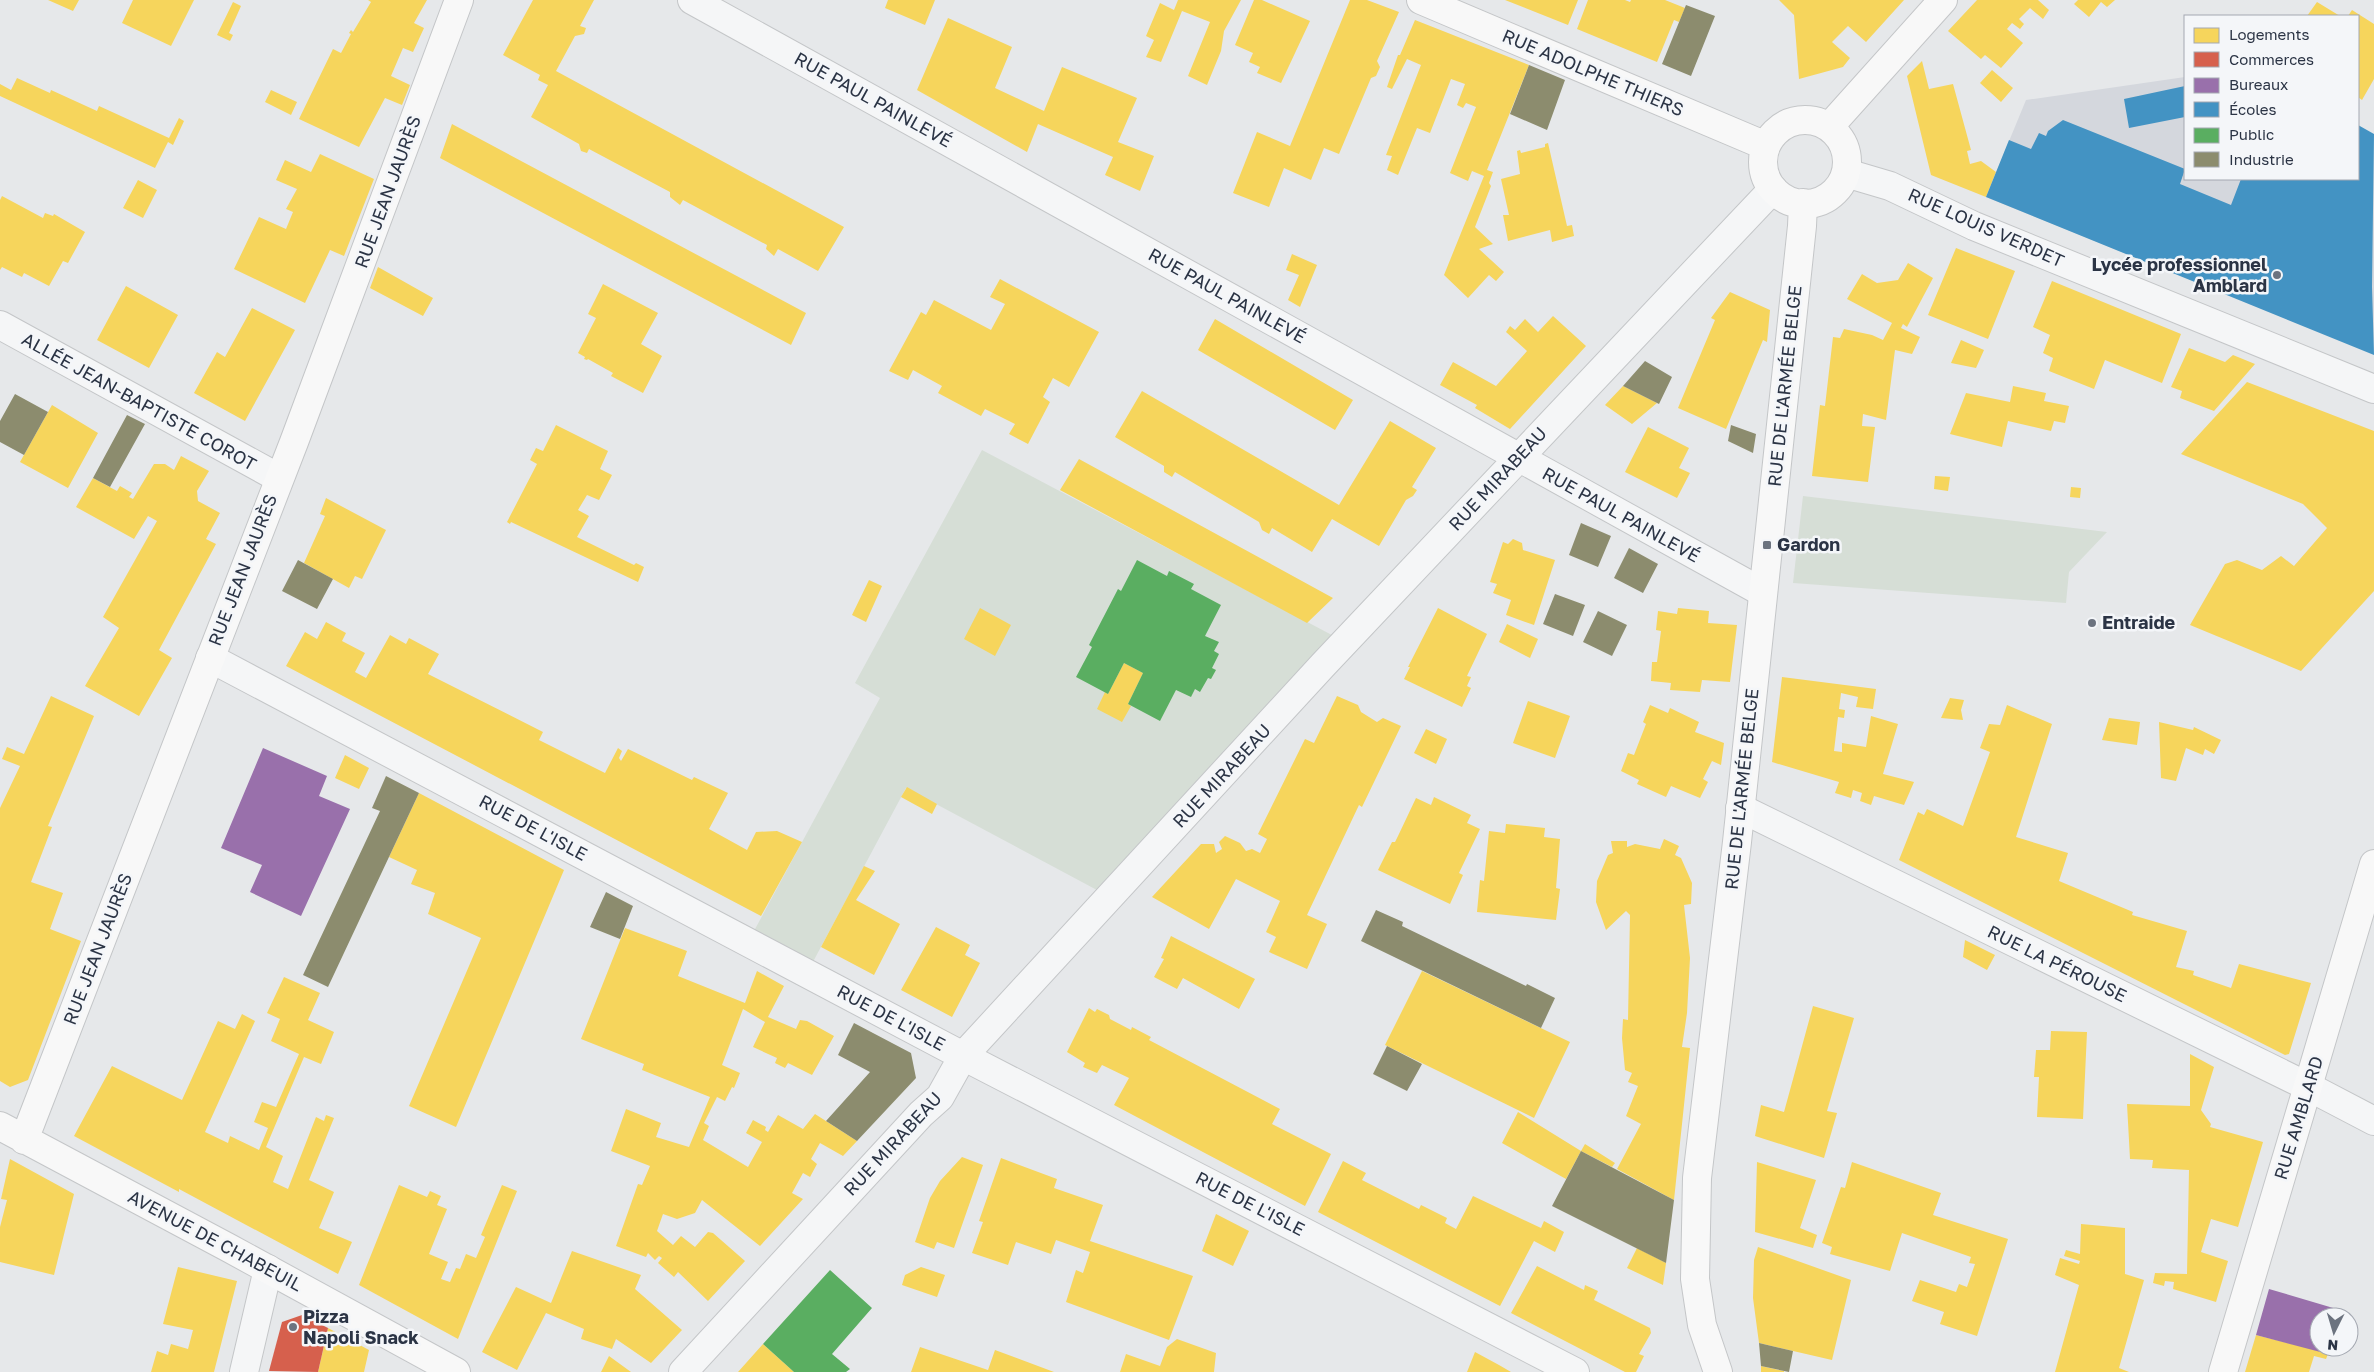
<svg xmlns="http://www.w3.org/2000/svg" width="2374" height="1372" viewBox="0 0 2374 1372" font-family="'Golos Text',sans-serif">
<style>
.built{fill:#d4d7dd}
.green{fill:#d6ded6}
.homes{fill:#f6d55c}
.shops{fill:#d6604d}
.offices{fill:#9970ab}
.schools{fill:#4393c3}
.public{fill:#5aae61}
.industry{fill:#8c8c6e}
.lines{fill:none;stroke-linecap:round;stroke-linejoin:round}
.street-casing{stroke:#c4c6c8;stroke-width:30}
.secondary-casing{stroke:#c4c6c8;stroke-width:30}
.street{stroke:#f5f6f7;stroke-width:28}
.secondary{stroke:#f8f8f8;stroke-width:28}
.poi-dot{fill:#6c737f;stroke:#f4f6f9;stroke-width:2}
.labels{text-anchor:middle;stroke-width:5;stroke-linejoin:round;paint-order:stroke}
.street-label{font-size:18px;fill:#2b3445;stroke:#f4f6f9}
.poi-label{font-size:18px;font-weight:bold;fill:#2b3445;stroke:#f4f6f9;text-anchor:start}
</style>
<rect width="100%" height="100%" fill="#e6e8ea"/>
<path class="built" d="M2185 77V179H2358V125L2374 135V354L1986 197 2026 100Z"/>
<path class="green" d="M982 450 1345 642 1110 897 906 788 807 973 748 942 880 698 855 683Z
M1803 496 2107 532 2069 572 2066 603 1793 583Z"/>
<path class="homes" d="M48 0H79L73 11Z
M133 0H194L171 46 122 23Z
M368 0H427L414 23 424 28 413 52 403 48 391 76 410 85 402 105 385 98 359 147 299 119 333 49 341 53 351 34 349 33 351 30 353 32 371 2Z
M533 0H594L580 26 586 28 584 34 575 36 556 71 844 227 818 271 778 249 774 256 766 249 767 245 683 200 680 205 670 197V192L589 149 587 153 581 151 579 144 531 117 548 85 538 80 540 75 503 55Z
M888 0H935L925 25 885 8Z
M1178 0H1241L1224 31 1221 51 1207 85 1188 76 1210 22 1182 11 1161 62 1146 57 1154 40 1146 36 1160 3 1174 10Z
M1254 0H1262L1310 21 1281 83 1257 73 1260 67 1249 62 1253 53 1235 45Z
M1350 0H1367L1399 12 1377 61 1380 67 1376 76 1371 78 1339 154 1324 148 1311 180 1284 168 1269 207 1233 193 1257 132 1290 146Z
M1505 0H1578L1568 25Z
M1588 0H1625L1630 2 1631 0H1665L1685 8 1679 22 1674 20 1657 62 1577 29Z
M1779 0H1904L1866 42 1848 26 1832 42 1850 58 1843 67 1799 79 1794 15Z
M1977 0H2038L2049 10 2043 19 2030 8 2019 19 2024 24 2020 29 2012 23 2007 29 2023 43 2001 68 1985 55 1981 59 1948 31Z
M2078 0H2115L2107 7 2101 2 2089 17 2074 4Z
M233 2 241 6 229 33 233 35 230 41 217 35Z
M2317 2 2340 16H2307Z
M2352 10 2374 24V79L2362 100 2358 97V16H2348Z
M948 18 1012 47 995 88 1044 111 1062 67 1137 98 1118 142 1154 156 1140 191 1105 175 1113 157 1038 124 1027 152 917 90Z
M1415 20 1529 65 1487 170 1493 172 1489 183 1491 186 1475 227 1493 244 1479 249 1504 272 1496 281 1489 275 1468 298 1444 275 1484 176 1472 171 1468 181 1450 173 1476 107 1466 103 1463 108 1457 105 1465 84 1451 79 1430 133 1417 128 1398 175 1387 170 1392 156 1386 155 1421 65 1407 59 1392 89 1387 87 1398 55H1400Z
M1922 61 1929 89 1953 84 1971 150 1967 151 1970 164 1981 161 1996 172 1986 197 1931 175 1907 76Z
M1992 70 2013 88 2001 102 1980 83Z
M17 78 50 93 51 90 97 111 99 106 169 138 179 118 184 121 173 145 168 142 155 168 0 96V84L11 90Z
M271 90 297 102 291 115 265 102Z
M452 124 806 313 791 345 440 158Z
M1548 143 1567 226 1572 225 1574 236 1552 242 1550 230 1508 241 1503 215H1509L1501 179 1520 174 1517 151 1520 150 1521 153 1545 147V144Z
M320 154 374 179 344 256 330 250 305 303 234 269 259 217 286 229 293 212 286 209 297 189 276 180 285 160 311 172Z
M138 180 157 190 143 218 123 208Z
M2 196 43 218 45 213 53 216 54 214 85 232 68 263 63 261 49 286 24 273 22 277 2 267 0 270V200Z
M1956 248 2015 271 1988 339 1928 315Z
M1292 254 1317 265 1300 307 1288 300 1299 275 1286 270Z
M1908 263 1933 278 1907 327 1903 324 1901 328 1920 337 1912 354 1895 350 1886 420 1863 414 1862 426 1875 427 1868 482 1812 476 1820 405 1825 406 1833 337 1840 338 1844 329 1872 335 1883 340 1892 323 1847 299 1862 274 1877 283 1898 280Z
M378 267 433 298 423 316 370 288Z
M1000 279 1099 332 1069 387 1053 378 1043 397 1050 402 1028 444 1009 434 1015 424 985 409 981 416 938 393 942 386 913 370 908 380 889 371 921 312 926 315 934 300 991 330 1005 304 990 297Z
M2052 281 2181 334 2162 383 2105 360 2094 389 2049 371 2053 358 2043 353 2050 335 2033 327Z
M603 284 658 313 641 344 662 356 643 393 611 376 613 373 588 359 587 360 584 359 585 357 578 353 596 318 588 314Z
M126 286 178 315 149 368 97 340Z
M1730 292 1770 310 1767 342 1763 340 1726 429 1678 408 1715 320 1711 318Z
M252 308 295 330 245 421 194 393 217 352 225 357Z
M1553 316 1586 346 1510 429 1475 408 1477 405 1440 385 1453 362 1496 386 1527 351 1506 332 1510 326 1515 330 1525 319 1538 332Z
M1215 319 1353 400 1335 430 1198 350Z
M1961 340 1984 350 1976 368 1951 363Z
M2189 348 2225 362 2233 355 2255 364 2214 411 2180 398 2182 391 2171 387Z
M2247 382 2374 431V591L2301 671 2190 625 2225 564 2237 560 2262 570 2281 556 2294 566 2327 528 2303 504 2181 454Z
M1623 386 1657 403 1632 424 1605 405Z
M2013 386 2046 393 2044 401 2069 406 2065 423 2054 421 2051 431 2008 421 2002 447 1950 434 1966 393 2010 402Z
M1142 391 1339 505 1390 421 1436 448 1412 487 1417 490 1413 496 1406 500 1379 546 1332 519 1312 552 1272 528 1269 534 1262 530 1259 522 1175 472 1172 477 1164 472V466L1115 437Z
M52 405 98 433 68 488 20 462Z
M556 425 608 451 600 469 612 475 599 500 587 495 578 510 589 516 577 537 634 565 636 563 644 567 638 582 511 522 510 524 507 522 537 464 530 460 536 448 543 451Z
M1648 427 1689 448 1679 468 1690 473 1677 498 1625 472Z
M181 456 209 471 197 491 198 501 220 513 206 539 216 544 159 650 172 658 139 716 85 686 119 628 103 617 157 521 148 516 134 539 76 507 93 478 117 491 120 486 132 493 129 497 133 499 154 464H165L174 470Z
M1079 459 1333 598 1307 623 1060 490Z
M1935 476 1950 477 1948 491 1934 489Z
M2071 487 2081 488 2080 498 2070 497Z
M326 498 386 530 362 579 355 576 349 588 304 563 325 516 320 514Z
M1513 539 1522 543 1523 550 1555 560 1534 625 1506 615 1511 600 1493 593 1497 584 1490 582 1503 542 1508 544Z
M869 580 882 586 866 622 852 615Z
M980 608 1011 625 995 656 964 639Z
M1438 608 1487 634 1467 676 1471 677 1467 686 1471 688 1462 707 1404 679 1410 667H1408Z
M1678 608 1709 611 1708 623 1737 625 1730 682 1702 680 1700 692 1670 690 1671 683 1651 681 1652 662H1657L1661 631 1656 630 1658 611 1677 614Z
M326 622 346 633 342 641 365 653 355 672 366 678 390 635 406 644 409 638 439 654 428 674 543 732 539 740 605 773 618 748 622 751 619 758 621 761 628 749 692 780 694 777 728 793 709 829 747 850 756 832 777 831 802 842 761 916 286 666 305 632 317 639Z
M1507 624 1538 639 1530 658 1499 642Z
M1124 663 1143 673 1128 704 1131 706 1122 722 1097 709 1105 692 1108 694Z
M1782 677 1876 689 1873 709 1856 707 1858 697 1841 693 1839 709 1845 710 1844 718 1838 717 1834 751 1842 752V743L1866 747 1871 716 1898 724 1883 774 1914 782 1904 805 1874 796 1871 805 1860 801 1862 793 1853 790 1851 798 1835 793 1839 782 1772 762Z
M51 696 94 716 48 826 52 827 31 882 63 893 50 929 81 941 28 1080 10 1087 0 1081V808L20 766 2 759 7 747 24 754Z
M1337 696 1358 705 1361 712 1377 722 1383 718 1401 726 1362 807 1359 805 1307 915 1327 924 1307 969 1269 952 1276 937 1266 932 1280 901 1236 879 1209 929 1152 897 1201 844H1214L1216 853 1222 849 1219 842 1225 836 1240 843 1246 851 1252 849 1260 853 1267 839 1258 834 1305 739 1314 743Z
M1950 698 1964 700 1961 710 1963 720 1941 718Z
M1528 701 1570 716 1555 758 1513 743Z
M1650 705 1668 713 1670 708 1699 722 1695 732 1724 743 1721 765 1712 761 1703 779 1708 782 1700 798 1671 786 1666 797 1637 784 1639 780 1621 771 1628 753 1634 755 1646 724 1643 722Z
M2007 705 2052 724 2016 837 2068 853 2059 881 2133 912 2132 915 2187 931 2176 967 2194 971 2193 975 2231 988 2239 964 2311 983 2289 1054 2285 1055 1899 860 1918 812 1924 815 1927 809 1963 826 1990 752 1980 748 1989 724 2000 725Z
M2109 718 2140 722 2137 745 2102 740Z
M2159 722 2193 730 2194 727 2221 740 2214 754 2205 749 2203 755 2186 748 2176 781 2161 778Z
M1426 729 1447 739 1436 764 1414 753Z
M345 755 369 768 359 789 335 778Z
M907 787 937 804 932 814 901 797Z
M419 793 564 870 456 1127 409 1106 481 938 428 914 435 893 411 884 417 870 389 857Z
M1434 797 1471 815 1467 823 1480 829 1459 873 1463 875 1450 904 1378 870 1392 842H1395L1398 836 1416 798 1431 805Z
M1506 824 1545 828 1544 837 1560 839 1556 888 1560 889 1556 920 1477 912 1480 880 1484 881 1489 831 1505 833Z
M1664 839 1679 846 1675 855 1681 858 1692 883 1691 904 1684 905 1690 958 1687 1013 1682 1047 1690 1048 1674 1200 1617 1169 1641 1124 1626 1116 1638 1086 1628 1082 1632 1073 1625 1070 1622 1038 1623 1019 1628 1020 1630 915 1626 911 1606 930 1596 902 1597 881 1608 855 1613 853 1611 841H1627V847L1635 844 1660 849Z
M864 866 875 871 856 900 900 924 874 975 821 947Z
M936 927 970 945 965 955 980 963 952 1017 901 990Z
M625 928 687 951 678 976 745 1003 757 971 784 986 768 1017 796 1029 800 1020 807 1021 834 1036 812 1075 788 1063 785 1068 775 1063 777 1058 753 1047 765 1022 743 1009 722 1065 740 1073 734 1088 732 1087 725 1101 717 1097 704 1123 709 1126 703 1140 748 1167 762 1142 746 1133 753 1120 766 1127 765 1130 768 1132 778 1115 803 1129 815 1114 857 1141 843 1156 820 1143 811 1159 817 1164 810 1177 803 1173 792 1193 803 1199 760 1246 702 1200 695 1213 677 1219 663 1214 657 1231 673 1245 681 1236 695 1247 708 1232 713 1233 745 1261 708 1301 678 1272 674 1277 658 1263 662 1258 659 1256 655 1260 648 1253 646 1257 616 1246 638 1184 642 1185 650 1166 611 1151 626 1109 661 1123 656 1137 689 1147 710 1097 642 1070 644 1064 581 1039Z
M1171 936 1255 979 1239 1009 1183 978 1177 989 1154 977 1164 959 1161 958Z
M1965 940 1995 955 1987 970 1963 957Z
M1422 971 1570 1042 1534 1118 1385 1045Z
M284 977 320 993 308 1020 334 1032 321 1064 304 1057 266 1147 283 1156 273 1182 288 1189 316 1117 324 1121 326 1115 334 1118 309 1180 334 1192 319 1228 352 1242 338 1274 179 1189V1192L74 1136 112 1066 182 1100 218 1021 235 1029 242 1014 255 1021 205 1132 228 1143 230 1136 259 1150 268 1128 254 1122 262 1102 276 1107 299 1054 271 1041 280 1019 267 1013Z
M1813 1006 1854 1018 1827 1111 1837 1113 1824 1158 1755 1136 1761 1105 1784 1112Z
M1089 1008 1095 1012 1097 1009 1109 1015 1110 1019 1131 1030 1132 1027 1151 1037 1149 1040 1280 1109 1272 1124 1331 1154 1305 1206 1114 1105 1129 1078 1102 1065 1097 1073 1083 1067 1085 1063 1067 1052Z
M2051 1031 2087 1032 2083 1119 2037 1117 2039 1077H2034L2036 1050H2050Z
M2190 1054 2214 1067 2201 1110 2211 1124 2210 1127 2263 1142 2238 1227 2211 1219 2201 1252 2228 1261 2216 1302 2173 1289 2174 1282 2165 1281 2164 1286 2153 1283 2155 1273 2187 1274 2189 1170 2152 1168 2153 1160 2130 1159 2127 1104 2190 1106Z
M1518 1112 1581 1151 1566 1179 1502 1143Z
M1585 1144 1615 1163 1612 1167 1581 1151Z
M962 1157 983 1165 954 1248 937 1242 934 1249 915 1242 930 1198 940 1181Z
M1001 1158 1057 1179 1054 1188 1103 1205 1090 1241 1193 1276 1169 1340 1066 1302 1076 1270 1083 1273 1090 1252 1056 1240 1051 1254 1016 1242 1008 1265 972 1253 983 1222 979 1221Z
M10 1159 74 1194 54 1275 0 1262V1227L7 1200 1 1199Z
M1343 1161 1366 1173 1362 1180 1419 1209 1421 1205 1447 1218 1445 1223 1456 1229 1473 1196 1541 1228 1544 1221 1564 1232 1555 1252 1534 1241 1500 1306 1318 1212Z
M1757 1162 1816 1180 1800 1228 1817 1235 1813 1248 1755 1232Z
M1852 1162 1941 1193 1933 1215 2008 1239 1977 1336 1940 1324 1944 1312 1912 1301 1920 1280 1956 1292 1959 1284 1967 1287 1975 1264 1969 1263 1971 1257 1902 1233 1890 1271 1830 1254 1832 1247 1822 1243 1841 1187 1845 1188Z
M399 1185 427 1197 430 1191 441 1196 437 1205 447 1209 429 1254 448 1262 441 1279 450 1282 456 1268 460 1269 466 1254 476 1258 485 1237 481 1235 502 1185 517 1191 458 1339 359 1285Z
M1216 1214 1249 1231 1233 1266 1202 1251Z
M2081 1224 2125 1228V1274L2144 1280 2119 1368 2129 1372H2055L2079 1285 2055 1275 2060 1258 2079 1264 2080 1261 2064 1256 2066 1250 2080 1254Z
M1758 1247 1851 1280 1832 1360 1759 1343 1753 1298 1754 1260Z
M1637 1248 1666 1263 1663 1285 1627 1268Z
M572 1251 641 1275 635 1289 682 1330 651 1363 616 1339 612 1349 581 1339 584 1329 546 1313 517 1370 482 1352 516 1287 551 1303Z
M1537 1266 1584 1290 1585 1285 1598 1291 1594 1300 1650 1328 1651 1333 1639 1354 1644 1356 1636 1372H1625L1511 1313Z
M178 1267 237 1281 214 1372H151L157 1351 168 1355 171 1344 188 1349 193 1330 163 1324Z
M921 1267 945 1275 937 1297 902 1285 905 1275Z
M328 1328 369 1350 364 1372H318Z
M2256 1335 2312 1349 2328 1354 2326 1359 2314 1356 2309 1372H2245Z
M1177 1339 1216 1353 1214 1372H1120L1126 1354 1160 1366 1167 1347Z
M763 1344 794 1372H738Z
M920 1347 988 1370 995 1350 1054 1372H911Z
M1475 1352 1499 1365 1511 1372H1467Z
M609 1356 631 1372H601Z
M1761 1366 1784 1371V1372H1761Z"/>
<path class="shops" d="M302 1315 328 1328 318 1372 269 1371 282 1322Z"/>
<path class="offices" d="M263 748 327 776 319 796 350 809 301 916 250 892 262 865 221 848Z
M2269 1289 2340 1310 2338 1317H2319V1347H2330L2328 1354 2256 1335Z"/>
<path class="schools" d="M2185 86V117L2129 128 2124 99Z
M2063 120 2185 169 2180 184 2231 205 2241 179H2358V125L2374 134 2372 287 2374 355 1986 197 2009 140 2031 149 2039 133 2046 136 2048 131Z"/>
<path class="public" d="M1137 560 1167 576 1169 571 1194 584 1191 589 1221 605 1205 636 1219 642 1214 651 1219 654 1212 668 1216 670 1211 679 1208 678 1200 692 1195 689 1191 697 1176 690 1160 721 1128 704 1143 673 1124 663 1108 694 1076 677 1092 647 1089 645 1118 589 1121 591Z
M830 1270 872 1308 832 1354 850 1369 846 1372H794L763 1344Z"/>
<path class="industry" d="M1686 5 1715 16 1691 76 1662 64Z
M1529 65 1565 80 1547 130 1510 114Z
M1645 361 1672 377 1659 404 1623 386Z
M15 394 48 412 24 455 0 442V421Z
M127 415 145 424 110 487 93 478Z
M1731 425 1756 434 1753 453 1728 441Z
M1581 523 1611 536 1598 567 1569 555Z
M1629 548 1658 564 1643 593 1614 578Z
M298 560 333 579 317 609 282 591Z
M1555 594 1585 605 1573 636 1543 624Z
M1598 611 1627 625 1612 656 1583 642Z
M386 776 419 793 328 987 303 975 380 811 372 808Z
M606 892 633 906 620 939 590 927Z
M1376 910 1403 922 1402 926 1526 986 1527 984 1555 998 1541 1028 1361 941Z
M854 1023 911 1053 916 1078 857 1141 826 1121 870 1072 838 1055Z
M1387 1046 1422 1064 1407 1091 1373 1074Z
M1581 1151 1674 1200 1666 1263 1552 1206Z
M1759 1343 1793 1351 1789 1372 1761 1366Z"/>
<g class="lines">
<defs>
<path id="street" d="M692 0 1762 592
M1846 173 1890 186 1974 226 2374 389
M0 325 279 478
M210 658 963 1056 1575 1372
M1740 808 2309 1087 2374 1121
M244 1372 268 1269
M683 1372 921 1114 940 1097 963 1056 1323 665 1773 189"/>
<path id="secondary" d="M1421 0 1766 146
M1763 162a42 42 0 1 1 84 0a42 42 0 1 1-84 0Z
M1829 127 1943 0
M0 1126 229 1248 456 1372
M24 1140 294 442 459 0
M1718 1372 1702 1325 1695 1279 1697 1178 1737 842 1802 226 1803 203
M2223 1372 2374 864"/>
</defs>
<use href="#street" class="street-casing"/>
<use href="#secondary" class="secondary-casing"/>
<use href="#street" class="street"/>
<use href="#secondary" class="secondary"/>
</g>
<g class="poi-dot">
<circle cx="2277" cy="275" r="5"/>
<rect x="1762" y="540" width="10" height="10" rx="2.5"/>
<circle cx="2092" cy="623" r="5"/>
<circle cx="293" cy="1327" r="5"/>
</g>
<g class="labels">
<g class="street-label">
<text transform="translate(1593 73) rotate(23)" y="6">RUE ADOLPHE THIERS</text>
<text transform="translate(873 100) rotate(29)" y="6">RUE PAUL PAINLEVÉ</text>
<text transform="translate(388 192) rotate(-70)" y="6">RUE JEAN JAURÈS</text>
<text transform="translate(1986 228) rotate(24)" y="6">RUE LOUIS VERDET</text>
<text transform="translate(1227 296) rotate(29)" y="6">RUE PAUL PAINLEVÉ</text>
<text transform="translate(1785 386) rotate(-84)" y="6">RUE DE L'ARMÉE BELGE</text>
<text transform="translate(139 402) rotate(29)" y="6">ALLÉE JEAN-BAPTISTE COROT</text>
<text transform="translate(1498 479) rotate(-47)" y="6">RUE MIRABEAU</text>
<text transform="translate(1621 515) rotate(29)" y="6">RUE PAUL PAINLEVÉ</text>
<text transform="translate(243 570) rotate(-69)" y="6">RUE JEAN JAURÈS</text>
<text transform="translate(1222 776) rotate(-47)" y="6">RUE MIRABEAU</text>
<text transform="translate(1742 789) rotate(-84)" y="6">RUE DE L'ARMÉE BELGE</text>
<text transform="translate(533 828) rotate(28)" y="6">RUE DE L'ISLE</text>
<text transform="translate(98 949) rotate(-69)" y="6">RUE JEAN JAURÈS</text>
<text transform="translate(2057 964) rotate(26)" y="6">RUE LA PÉROUSE</text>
<text transform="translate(891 1018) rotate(28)" y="6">RUE DE L'ISLE</text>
<text transform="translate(2299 1118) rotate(-73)" y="6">RUE AMBLARD</text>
<text transform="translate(893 1144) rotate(-47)" y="6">RUE MIRABEAU</text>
<text transform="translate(1250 1204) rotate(27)" y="6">RUE DE L'ISLE</text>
<text transform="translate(215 1241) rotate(28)" y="6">AVENUE DE CHABEUIL</text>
</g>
<g class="poi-label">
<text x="2267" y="271" text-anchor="end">Lycée professionnel<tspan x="2267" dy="21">Amblard</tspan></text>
<text x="1777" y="551">Gardon</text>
<text x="2102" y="629">Entraide</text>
<text x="303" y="1323">Pizza<tspan x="303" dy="21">Napoli Snack</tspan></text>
</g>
</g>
<rect x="2184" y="15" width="175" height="165" fill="#f4f6f9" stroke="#a4a8b1"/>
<rect x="2194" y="28" width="25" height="15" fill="#f6d55c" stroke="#a4a8b1"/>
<text x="2229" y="40" font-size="15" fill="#2b3445">Logements</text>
<rect x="2194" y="52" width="25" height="15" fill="#d6604d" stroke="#a4a8b1"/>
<text x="2229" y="65" font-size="15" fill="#2b3445">Commerces</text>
<rect x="2194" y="78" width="25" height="15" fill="#9970ab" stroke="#a4a8b1"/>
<text x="2229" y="90" font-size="15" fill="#2b3445">Bureaux</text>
<rect x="2194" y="102" width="25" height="15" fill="#4393c3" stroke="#a4a8b1"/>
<text x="2229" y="115" font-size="15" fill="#2b3445">Écoles</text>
<rect x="2194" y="128" width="25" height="15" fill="#5aae61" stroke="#a4a8b1"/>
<text x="2229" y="140" font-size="15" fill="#2b3445">Public</text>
<rect x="2194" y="152" width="25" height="15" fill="#8c8c6e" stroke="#a4a8b1"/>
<text x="2229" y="165" font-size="15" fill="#2b3445">Industrie</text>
<g transform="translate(2334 1332) rotate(185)"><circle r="24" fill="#f4f6f9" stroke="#a4a8b1"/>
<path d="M0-4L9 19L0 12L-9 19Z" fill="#6c737f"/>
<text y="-8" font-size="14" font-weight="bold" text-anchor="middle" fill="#2b3445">N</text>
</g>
</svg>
